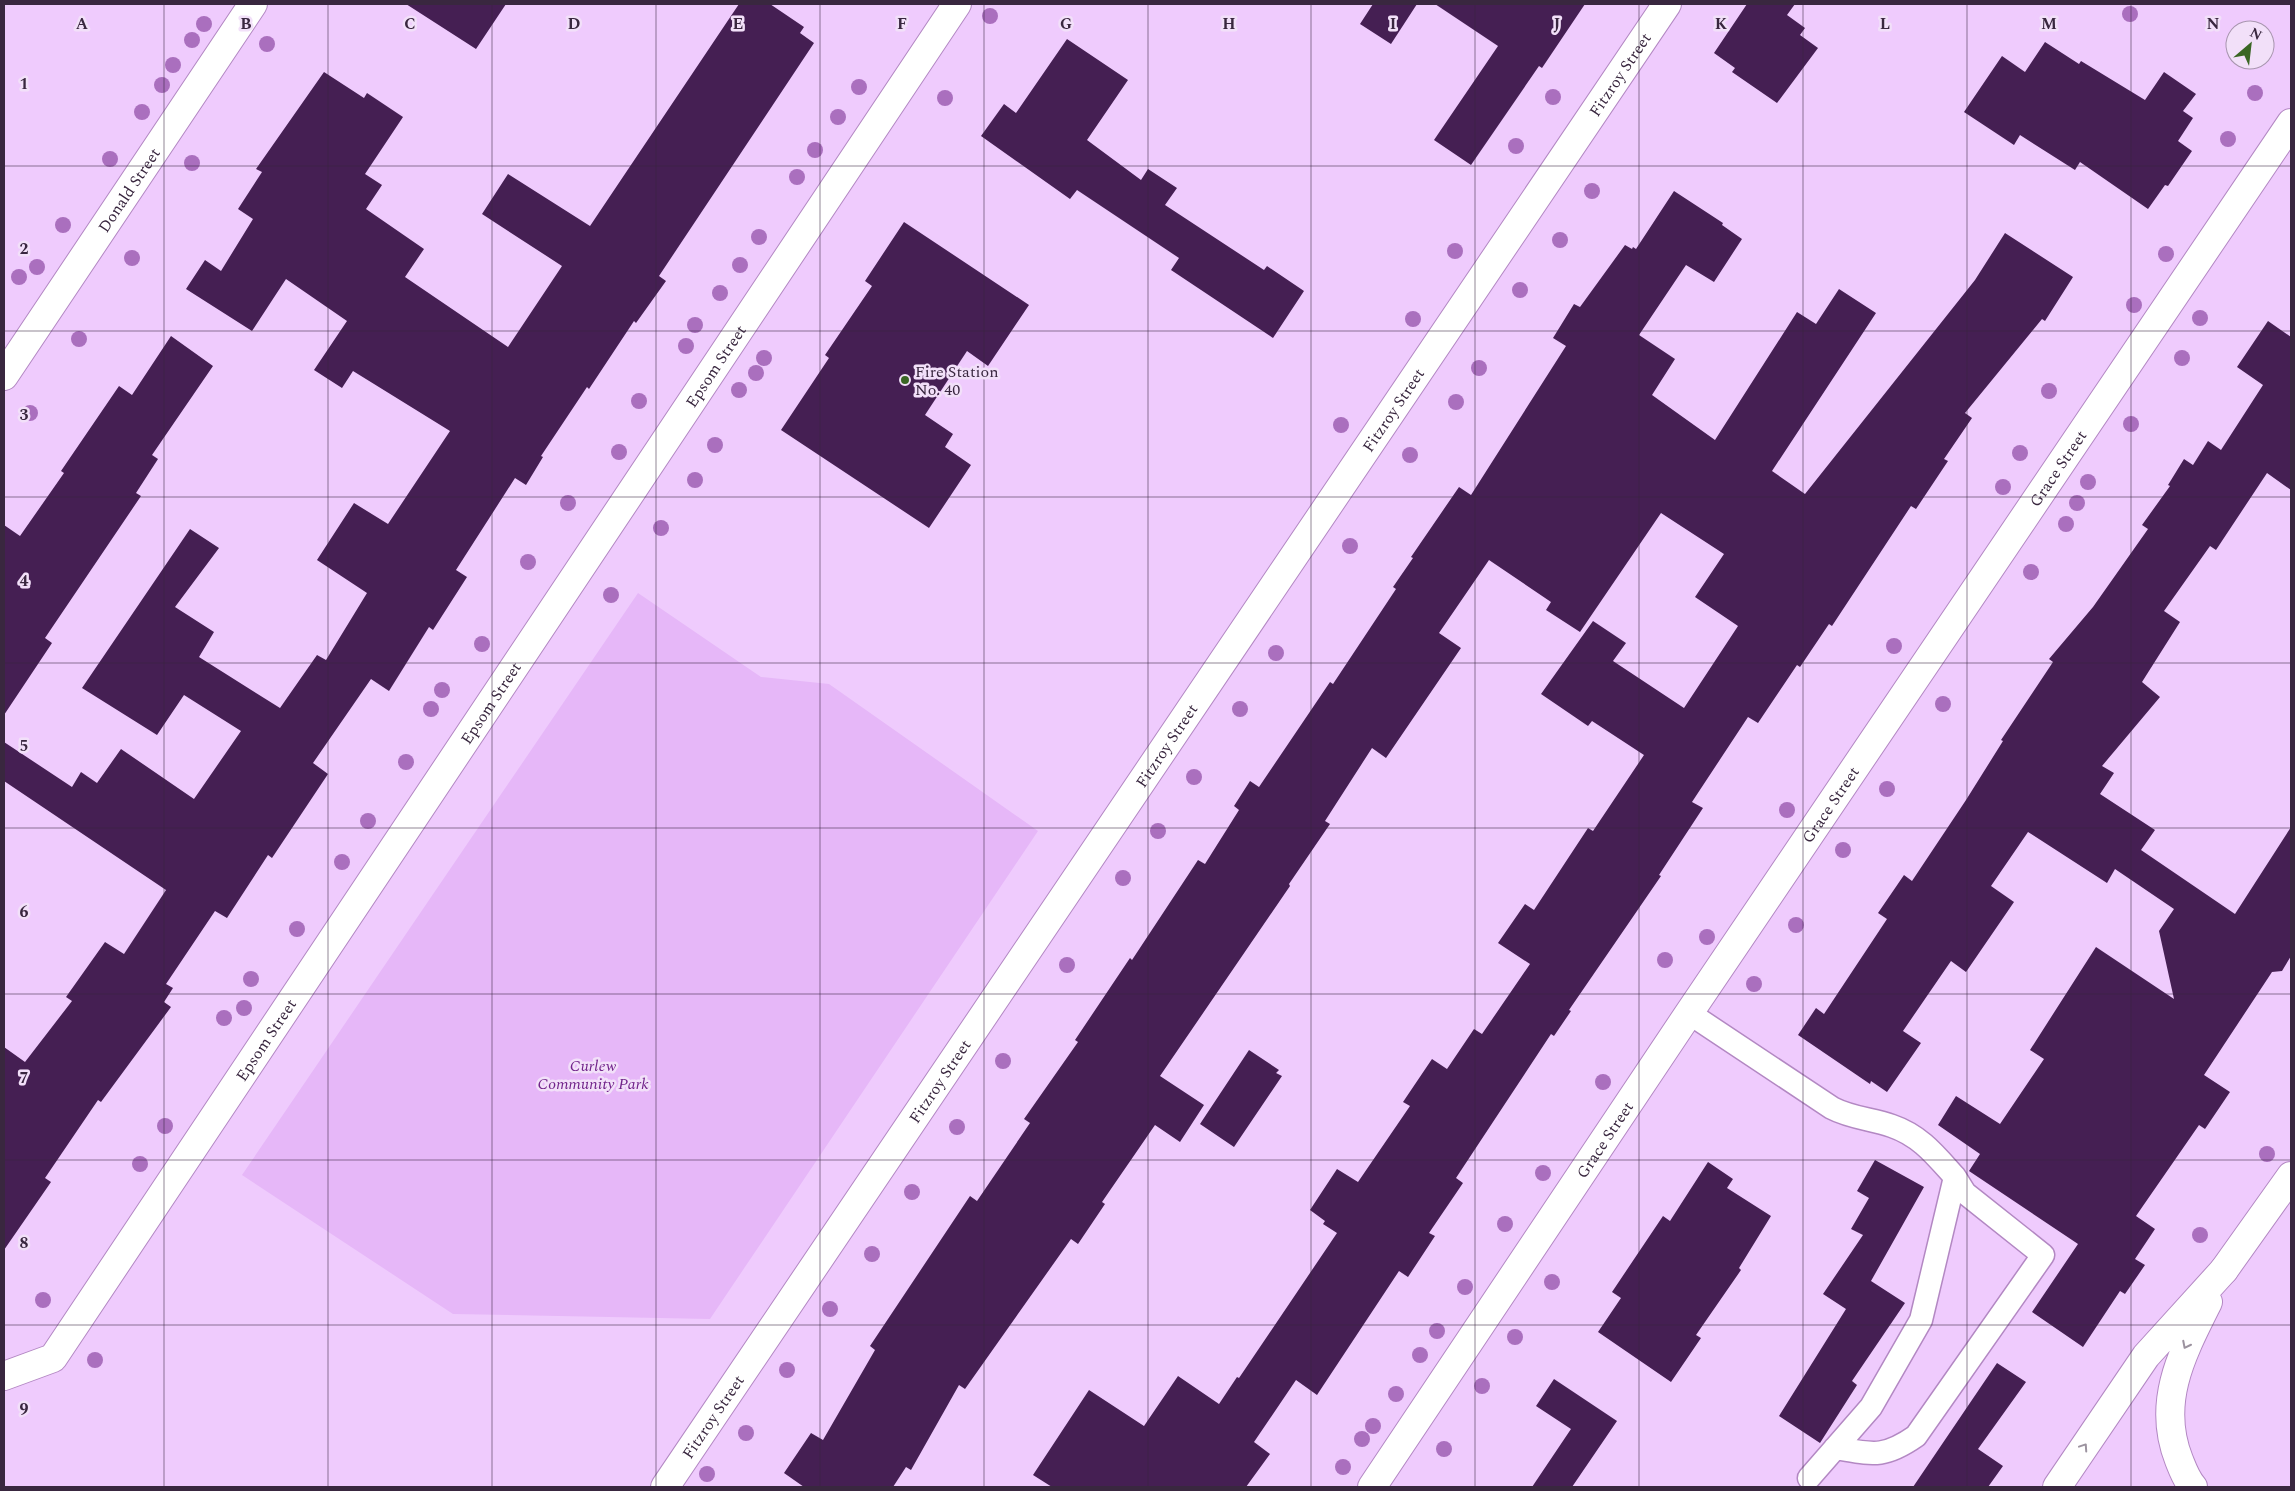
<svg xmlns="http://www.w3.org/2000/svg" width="2295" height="1491" viewBox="0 0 2295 1491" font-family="Spectral,serif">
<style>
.green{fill:#e6b7f8}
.building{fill:#451f53}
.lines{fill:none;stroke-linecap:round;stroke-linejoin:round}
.service-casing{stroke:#b388c3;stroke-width:25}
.minor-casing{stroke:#b388c3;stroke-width:30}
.tertiary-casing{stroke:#b388c3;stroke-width:30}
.motorway-casing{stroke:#b388c3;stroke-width:30}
.service{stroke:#fff;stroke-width:22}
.minor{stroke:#fff;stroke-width:28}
.tertiary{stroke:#fff;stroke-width:28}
.motorway{stroke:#fff;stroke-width:28}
.tree{fill:#aa6fbe}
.oneway{stroke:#9c939f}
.grid{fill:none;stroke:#39273f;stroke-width:1;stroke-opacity:0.55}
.poi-dot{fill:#3a6624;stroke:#f2e0f9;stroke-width:2}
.labels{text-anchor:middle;stroke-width:5;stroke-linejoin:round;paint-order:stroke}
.street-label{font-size:16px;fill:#39273f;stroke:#f2e0f9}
.poi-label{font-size:16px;fill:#39273f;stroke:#f2e0f9;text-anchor:start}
.park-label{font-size:16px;font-style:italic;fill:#71238a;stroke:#f2e0f9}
.grid-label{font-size:16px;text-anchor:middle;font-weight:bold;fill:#39273f;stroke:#f2e0f9;stroke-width:5;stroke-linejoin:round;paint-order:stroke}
</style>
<rect width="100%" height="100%" fill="#efcbfd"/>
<path class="green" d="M638 593 761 677 829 684 1038 831 710 1319 453 1314 242 1175Z"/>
<path class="building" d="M406 4H506L476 49Z
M739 4H770L804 27 800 33 814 43 659 276 666 281 636 323 634 321 589 389 587 387 541 456 543 457 526 485 515 478 456 570 467 577 433 630 429 627 389 691 371 679 313 763 328 774 272 858 268 855 227 918 215 911 166 984 173 988 164 1002 171 1007 101 1102 98 1100 45 1178 51 1182 4 1250V1047L25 1062 72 1001 66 997 105 942 124 954 166 890 4 781V742L72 787 81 772 97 783 121 749 194 799 241 731 184 695 157 735 82 688 190 529 219 548 175 607 214 632 199 657 280 708 317 655 326 660 367 593 317 560 354 503 388 524 450 431 353 371 342 388 314 370 347 321 286 279 252 331 186 289 205 260 221 271 253 219 238 209 262 172 256 169 324 72 364 98 367 93 403 117 365 174 382 185 366 209 424 249 405 277 508 347 562 266 482 214 508 174 590 226Z
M1373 4H1417L1391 44 1360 24Z
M1435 4H1585L1542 68 1539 66 1471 165 1434 140 1498 46Z
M1747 4H1795L1787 15 1805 28 1800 35 1818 48 1777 103 1732 72 1735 68 1714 53Z
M1067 39 1128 80 1087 140 1141 180 1148 169 1177 188 1165 205 1264 270 1267 266 1304 291 1273 338 1171 270 1179 258 1077 190 1070 199 981 136 1004 104 1016 113Z
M2045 42 2079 64 2081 61 2145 100 2164 72 2196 94 2183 111 2193 118 2178 141 2192 151 2168 186 2165 185 2148 209 2080 162 2075 170 2020 135 2014 145 1964 112 2002 56 2025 72Z
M1674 191 1723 223 1722 225 1742 239 1714 282 1686 265 1639 335 1675 359 1652 395 1715 440 1797 312 1816 324 1839 289 1876 313 1772 471 1805 494 1975 280 2005 233 2073 277 2045 321 2042 319 1965 413 1972 418 1944 459 1948 461 1916 509 1911 506 1832 626 1829 624 1800 667 1797 665 1758 723 1748 717 1692 802 1703 808 1659 875 1661 876 1569 1010 1571 1011 1554 1036 1551 1034 1456 1178 1463 1183 1429 1233 1435 1236 1408 1277 1399 1271 1317 1395 1296 1380 1254 1442 1270 1454 1246 1487H1052L1033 1475 1089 1390 1144 1426 1178 1376 1219 1404 1237 1377 1239 1378 1337 1233 1323 1224 1325 1221 1310 1210 1337 1169 1358 1182 1410 1106 1403 1102 1432 1059 1447 1069 1474 1029 1482 1034 1530 964 1498 943 1525 904 1534 910 1588 828 1593 831 1644 755 1592 721 1588 726 1541 694 1593 621 1626 643 1613 661 1684 708 1738 626 1695 597 1724 554 1661 513 1580 632 1546 610 1551 602 1489 560 1439 633 1461 648 1386 758 1372 748 1325 821 1330 824 1289 884 1290 886 1160 1076 1204 1105 1180 1142 1155 1125 1102 1202 1105 1204 1078 1244 1071 1239 965 1389 959 1385 911 1470 906 1467 893 1487H804L784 1473 811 1433 823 1440 875 1350 870 1346 970 1196 977 1201 1030 1123 1024 1119 1078 1042 1075 1040 1130 958 1132 960 1198 860 1205 864 1239 810 1234 806 1250 781 1259 787 1330 682 1333 684 1396 589 1393 587 1413 558 1411 557 1459 487 1471 495 1566 346 1553 338 1574 304 1580 307 1625 245 1632 249 1633 247 1636 249Z
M904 222 1029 305 988 366 967 351 925 415 953 434 945 447 971 465 929 528 781 430 829 358 825 355 872 286 865 281Z
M2268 321 2291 337V490L2267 473 2216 550 2210 546 2164 611 2180 622 2142 682 2160 697 2102 766 2114 773 2100 794 2155 830 2141 850 2235 914 2291 827V956L2282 971 2272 972 2204 1075 2230 1092 2205 1129 2199 1125 2136 1216 2155 1229 2135 1259 2145 1265 2125 1294 2120 1291 2083 1347 2032 1312 2078 1244 1969 1171 1980 1154 1938 1125 1956 1096 2000 1124 2044 1059 2030 1050 2096 947 2174 999 2159 931 2174 909 2115 869 2107 883 2028 832 1991 886 2014 902 1966 972 1951 961 1903 1031 1921 1043 1887 1092 1871 1081 1870 1084 1798 1035 1816 1008 1824 1014 1887 919 1878 913 1904 875 1912 881 1966 800 2003 741 2001 740 2053 662 2049 659 2093 607 2148 529 2142 525 2170 486 2168 485 2184 459 2193 465 2208 441 2221 450 2263 385 2237 367Z
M171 336 213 366 152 455 158 459 136 493 141 496 45 638 52 643 4 715V525L20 536 64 473 61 471 119 386 132 395Z
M1249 1050 1279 1070 1276 1073 1282 1076 1234 1147 1200 1124Z
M1875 1160 1924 1187 1871 1281 1905 1303 1852 1381 1857 1385 1820 1443 1779 1416 1846 1309 1823 1294 1863 1235 1851 1229 1869 1198 1857 1191Z
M1708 1162 1733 1179 1727 1188 1771 1216 1739 1268 1741 1270 1696 1335 1701 1338 1671 1382 1598 1332 1621 1298 1612 1292 1663 1216 1670 1221Z
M1997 1363 2026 1382 1978 1449 2003 1466 1988 1487H1913Z
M1554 1379 1617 1421 1572 1487H1532L1571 1429 1536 1406Z"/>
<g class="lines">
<defs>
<path id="service" d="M1689 1013 1832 1108C1851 1118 1872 1119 1892 1126 1921 1136 1936 1156 1955 1177L1921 1320 1871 1407 1809 1478
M1835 1448C1872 1454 1883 1459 1916 1436L2043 1255 1965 1193 1955 1177"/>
<g id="minor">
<path id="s1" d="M4 376 253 4"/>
<path id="s2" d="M4 1376 53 1358 957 4"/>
<path id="s3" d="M665 1487 1667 4"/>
<path id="s4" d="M1372 1487 1689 1013 2291 123"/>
</g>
<path id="tertiary" d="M2224 1270 2291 1176"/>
<path id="motorway" d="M2057 1487 2146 1356 2224 1270
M2193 1487C2186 1479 2183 1470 2179 1460 2156 1402 2182 1354 2208 1302"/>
</defs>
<use href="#service" class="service-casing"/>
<use href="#minor" class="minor-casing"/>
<use href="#tertiary" class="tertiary-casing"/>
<use href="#motorway" class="motorway-casing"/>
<use href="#service" class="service"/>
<use href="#minor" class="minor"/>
<use href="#tertiary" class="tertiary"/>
<use href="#motorway" class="motorway"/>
</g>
<g class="tree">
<circle cx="2130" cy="14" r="8"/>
<circle cx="990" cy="16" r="8"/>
<circle cx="204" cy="24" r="8"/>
<circle cx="192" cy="40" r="8"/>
<circle cx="267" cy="44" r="8"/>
<circle cx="173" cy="65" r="8"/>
<circle cx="162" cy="85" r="8"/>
<circle cx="859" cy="87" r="8"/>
<circle cx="2255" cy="93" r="8"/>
<circle cx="1553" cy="97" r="8"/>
<circle cx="945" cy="98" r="8"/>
<circle cx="142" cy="112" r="8"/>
<circle cx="838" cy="117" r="8"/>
<circle cx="2228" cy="139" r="8"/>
<circle cx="1516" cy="146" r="8"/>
<circle cx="815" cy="150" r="8"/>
<circle cx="110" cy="159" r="8"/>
<circle cx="192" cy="163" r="8"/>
<circle cx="797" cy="177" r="8"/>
<circle cx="1592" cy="191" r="8"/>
<circle cx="63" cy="225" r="8"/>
<circle cx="759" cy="237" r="8"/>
<circle cx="1560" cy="240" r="8"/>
<circle cx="1455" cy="251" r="8"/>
<circle cx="2166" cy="254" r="8"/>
<circle cx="132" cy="258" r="8"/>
<circle cx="740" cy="265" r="8"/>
<circle cx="37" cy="267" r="8"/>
<circle cx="19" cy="277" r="8"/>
<circle cx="1520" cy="290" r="8"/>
<circle cx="720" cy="293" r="8"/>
<circle cx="2134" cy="305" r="8"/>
<circle cx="2200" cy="318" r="8"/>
<circle cx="1413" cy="319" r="8"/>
<circle cx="695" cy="325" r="8"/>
<circle cx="79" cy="339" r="8"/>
<circle cx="686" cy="346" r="8"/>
<circle cx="764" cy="358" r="8"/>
<circle cx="2182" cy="358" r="8"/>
<circle cx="1479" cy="368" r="8"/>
<circle cx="756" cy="373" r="8"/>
<circle cx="739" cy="390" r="8"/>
<circle cx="2049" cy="391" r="8"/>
<circle cx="639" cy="401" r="8"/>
<circle cx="1456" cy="402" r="8"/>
<circle cx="30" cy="413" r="8"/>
<circle cx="2131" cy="424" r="8"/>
<circle cx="1341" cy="425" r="8"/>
<circle cx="715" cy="445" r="8"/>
<circle cx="619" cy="452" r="8"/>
<circle cx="2020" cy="453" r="8"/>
<circle cx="1410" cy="455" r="8"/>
<circle cx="695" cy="480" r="8"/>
<circle cx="2088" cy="482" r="8"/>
<circle cx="2003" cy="487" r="8"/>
<circle cx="568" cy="503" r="8"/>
<circle cx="2077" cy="503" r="8"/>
<circle cx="2066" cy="524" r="8"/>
<circle cx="661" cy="528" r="8"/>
<circle cx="1350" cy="546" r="8"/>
<circle cx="528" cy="562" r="8"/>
<circle cx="2031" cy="572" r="8"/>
<circle cx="611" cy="595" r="8"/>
<circle cx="482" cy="644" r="8"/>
<circle cx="1894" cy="646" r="8"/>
<circle cx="1276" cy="653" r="8"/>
<circle cx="442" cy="690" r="8"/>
<circle cx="1943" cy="704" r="8"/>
<circle cx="431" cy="709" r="8"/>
<circle cx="1240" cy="709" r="8"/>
<circle cx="406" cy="762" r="8"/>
<circle cx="1194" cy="777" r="8"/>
<circle cx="1887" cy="789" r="8"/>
<circle cx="1787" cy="810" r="8"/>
<circle cx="368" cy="821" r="8"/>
<circle cx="1158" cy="831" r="8"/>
<circle cx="1843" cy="850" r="8"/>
<circle cx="342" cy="862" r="8"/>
<circle cx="1123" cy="878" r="8"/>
<circle cx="1796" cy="925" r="8"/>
<circle cx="297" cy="929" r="8"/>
<circle cx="1707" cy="937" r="8"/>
<circle cx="1665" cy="960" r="8"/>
<circle cx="1067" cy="965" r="8"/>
<circle cx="251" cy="979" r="8"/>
<circle cx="1754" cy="984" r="8"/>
<circle cx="244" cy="1008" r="8"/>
<circle cx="224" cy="1018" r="8"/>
<circle cx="1003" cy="1061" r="8"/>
<circle cx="1603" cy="1082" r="8"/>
<circle cx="165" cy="1126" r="8"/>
<circle cx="957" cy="1127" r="8"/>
<circle cx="2267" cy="1154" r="8"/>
<circle cx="140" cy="1164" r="8"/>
<circle cx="1543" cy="1173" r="8"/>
<circle cx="912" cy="1192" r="8"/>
<circle cx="1505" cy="1224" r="8"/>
<circle cx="2200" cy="1235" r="8"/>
<circle cx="872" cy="1254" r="8"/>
<circle cx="1552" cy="1282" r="8"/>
<circle cx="1465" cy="1287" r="8"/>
<circle cx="43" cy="1300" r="8"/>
<circle cx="830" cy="1309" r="8"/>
<circle cx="1437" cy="1331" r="8"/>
<circle cx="1515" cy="1337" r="8"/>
<circle cx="1420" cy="1355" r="8"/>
<circle cx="95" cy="1360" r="8"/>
<circle cx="787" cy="1370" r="8"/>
<circle cx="1482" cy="1386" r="8"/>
<circle cx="1396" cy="1394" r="8"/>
<circle cx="1373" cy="1426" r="8"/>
<circle cx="746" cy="1433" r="8"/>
<circle cx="1362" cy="1439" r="8"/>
<circle cx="1444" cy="1449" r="8"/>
<circle cx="1343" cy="1467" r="8"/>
<circle cx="707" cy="1474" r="8"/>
</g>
<defs><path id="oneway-chevron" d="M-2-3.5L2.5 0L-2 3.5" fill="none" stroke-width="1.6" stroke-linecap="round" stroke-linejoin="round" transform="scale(1.25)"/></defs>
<g class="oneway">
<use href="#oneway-chevron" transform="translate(2186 1345) rotate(117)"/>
<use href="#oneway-chevron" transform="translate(2084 1447) rotate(-56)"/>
</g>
<path class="grid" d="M164 4V1487M328 4V1487M492 4V1487M656 4V1487M820 4V1487M984 4V1487M1148 4V1487M1311 4V1487M1475 4V1487M1639 4V1487M1803 4V1487M1967 4V1487M2131 4V1487M4 166H2291M4 331H2291M4 497H2291M4 663H2291M4 828H2291M4 994H2291M4 1160H2291M4 1325H2291"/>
<circle class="poi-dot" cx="905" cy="380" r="5"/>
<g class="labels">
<g class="street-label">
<text dy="6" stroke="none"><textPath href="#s3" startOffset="1705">Fitzroy Street</textPath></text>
<text dy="6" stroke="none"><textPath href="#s1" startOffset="224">Donald Street</textPath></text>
<text dy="6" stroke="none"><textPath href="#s2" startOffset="1245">Epsom Street</textPath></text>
<text dy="6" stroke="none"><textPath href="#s3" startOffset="1300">Fitzroy Street</textPath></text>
<text dy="6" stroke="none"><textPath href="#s4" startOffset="1228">Grace Street</textPath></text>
<text dy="6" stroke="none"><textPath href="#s2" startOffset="840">Epsom Street</textPath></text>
<text dy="6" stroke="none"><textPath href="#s3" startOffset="895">Fitzroy Street</textPath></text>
<text dy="6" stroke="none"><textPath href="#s4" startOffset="822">Grace Street</textPath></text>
<text dy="6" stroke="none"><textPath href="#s2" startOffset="435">Epsom Street</textPath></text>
<text dy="6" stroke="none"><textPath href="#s3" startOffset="490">Fitzroy Street</textPath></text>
<text dy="6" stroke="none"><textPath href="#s4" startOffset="418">Grace Street</textPath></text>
<text dy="6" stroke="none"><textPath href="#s3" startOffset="85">Fitzroy Street</textPath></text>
</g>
<g class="poi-label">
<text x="915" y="377">Fire Station<tspan x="915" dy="18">No. 40</tspan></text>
</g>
<g class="park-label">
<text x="593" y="1071">Curlew<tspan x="593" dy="18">Community Park</tspan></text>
</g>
</g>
<g class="grid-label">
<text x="82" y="29">A</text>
<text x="246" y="29">B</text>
<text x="410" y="29">C</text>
<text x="574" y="29">D</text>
<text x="738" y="29">E</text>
<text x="902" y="29">F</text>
<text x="1066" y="29">G</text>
<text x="1229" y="29">H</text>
<text x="1393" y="29">I</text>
<text x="1557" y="29">J</text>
<text x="1721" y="29">K</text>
<text x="1885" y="29">L</text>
<text x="2049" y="29">M</text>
<text x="2213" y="29">N</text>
<text x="24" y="89">1</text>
<text x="24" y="254">2</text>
<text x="24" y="420">3</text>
<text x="24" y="586">4</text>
<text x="24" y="751">5</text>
<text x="24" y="917">6</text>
<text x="24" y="1083">7</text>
<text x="24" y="1248">8</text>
<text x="24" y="1414">9</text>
</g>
<rect width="2295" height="1491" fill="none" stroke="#39273f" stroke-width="10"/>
<g transform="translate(2250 45) rotate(28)"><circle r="24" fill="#f2e0f9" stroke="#a896af"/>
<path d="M0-4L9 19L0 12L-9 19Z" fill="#3a6624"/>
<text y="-8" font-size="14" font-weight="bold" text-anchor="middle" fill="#39273f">N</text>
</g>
</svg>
